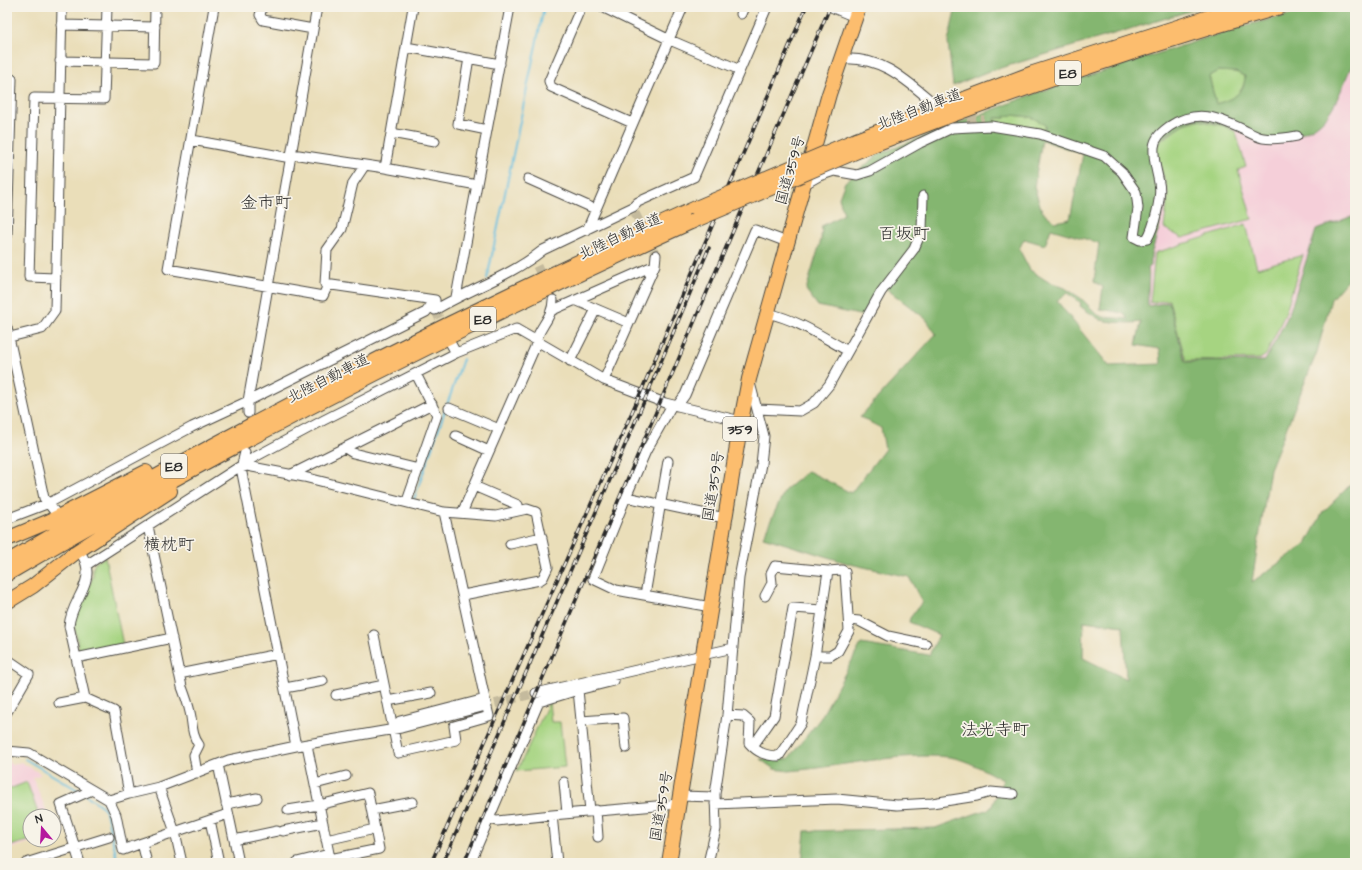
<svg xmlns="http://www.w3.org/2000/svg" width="1362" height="870" viewBox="0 0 1362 870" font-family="'Architects Daughter','Klee One',sans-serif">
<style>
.built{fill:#f5cfd9}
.green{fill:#a6d481;stroke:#688056}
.forest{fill:#84b66f;stroke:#58704d;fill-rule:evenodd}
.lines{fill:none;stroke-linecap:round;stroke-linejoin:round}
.stream{stroke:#61bddf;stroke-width:2}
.minor-tunnel{stroke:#c4ba9d;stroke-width:9;stroke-dasharray:9 4.5;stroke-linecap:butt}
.minor-casing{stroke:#484640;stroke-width:11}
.highway-casing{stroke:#484640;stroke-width:16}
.minor{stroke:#fff;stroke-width:9}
.highway{stroke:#fcbd6e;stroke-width:14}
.rail-casing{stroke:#2b2b2b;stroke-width:3.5}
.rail{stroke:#f7f3e8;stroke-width:2;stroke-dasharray:6;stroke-linecap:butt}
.highway-bridge-casing{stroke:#484640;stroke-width:16;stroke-linecap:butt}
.highway-bridge{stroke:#fcbd6e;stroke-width:14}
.labels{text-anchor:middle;stroke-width:3.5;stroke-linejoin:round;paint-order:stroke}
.shield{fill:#f7f3e8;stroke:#686764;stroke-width:1}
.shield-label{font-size:14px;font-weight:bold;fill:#2b2b2b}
.street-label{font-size:15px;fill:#2b2b2b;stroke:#f7f3e8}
.quarter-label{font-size:17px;fill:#2b2b2b;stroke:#f7f3e8}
</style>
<rect width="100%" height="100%" fill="#f7f3e8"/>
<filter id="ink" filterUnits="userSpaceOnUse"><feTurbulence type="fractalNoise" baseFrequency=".025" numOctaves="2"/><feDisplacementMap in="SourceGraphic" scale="8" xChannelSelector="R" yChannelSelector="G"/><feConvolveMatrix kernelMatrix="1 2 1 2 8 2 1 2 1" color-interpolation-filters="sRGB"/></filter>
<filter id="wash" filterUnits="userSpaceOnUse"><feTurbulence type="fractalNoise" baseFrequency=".012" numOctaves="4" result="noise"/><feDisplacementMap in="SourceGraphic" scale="16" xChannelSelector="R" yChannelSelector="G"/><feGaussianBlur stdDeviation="0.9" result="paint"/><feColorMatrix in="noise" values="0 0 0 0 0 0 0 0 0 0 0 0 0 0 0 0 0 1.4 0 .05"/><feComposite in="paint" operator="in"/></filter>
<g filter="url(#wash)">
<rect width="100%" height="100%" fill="#eadeb9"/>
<path class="built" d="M1355 66V215L1316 230 1289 314 1265 361 1185 363 1169 302 1147 306V283L1150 274 1148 268 1151 266V255L1160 224 1155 149 1158 141 1184 123 1335 102 1351 67Z
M7 757 10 764 13 765 21 762 41 774 33 778 48 815 30 816V821L28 822 30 829V840L34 841 7 850Z"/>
<path class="green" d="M1218 71 1235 72 1245 75C1245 94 1232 99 1216 104L1209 76Z
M1012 115C1027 117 1032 115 1046 126L1040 132 994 127 995 118H1005V116Z
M1198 120 1224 126 1236 132 1246 167 1238 170 1252 219 1182 238 1164 228 1168 194 1156 149 1159 142 1184 124Z
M1246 224 1257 268 1303 255 1285 314 1266 355 1260 359 1186 361 1169 300 1150 303 1155 253Z
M105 557 123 645 80 653 73 621 93 577V568L95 563Z
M549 702 551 722H560L565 767 517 771Z
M27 782 39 816H30V819L25 821 31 840 7 847V790Z"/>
<path class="forest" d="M956 7H1112L1124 9 1144 7H1203L984 73 953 86 948 42Z
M1321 7H1355V66L1351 67C1342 87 1334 114 1316 126 1306 133 1286 138 1275 142L1213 122 1197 119 1184 123 1158 141 1155 149 1165 191 1160 224 1151 255V266L1148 268C1150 276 1147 295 1148 306L1169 302 1185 362 1265 361 1289 314 1316 230 1355 215V271L1331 299 1317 352 1270 469 1252 582 1306 544 1323 512 1355 480V863H802L805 831 935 828 991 808 1003 780C987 772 967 759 949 757 900 752 839 767 789 771L774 769 760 759H788L820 719 861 644 929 655 939 635 909 622 910 618 922 602 909 577 850 564 763 537 785 490 808 471 851 493 885 449 881 428 860 417 936 334 926 319 880 284 864 316 818 306 806 290 821 240 822 226 844 214 839 198 845 182 879 154 1036 93 1243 26ZM1218 71 1235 72 1245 76C1245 94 1232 99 1216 104L1209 76ZM1012 115C1027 117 1032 115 1046 126L1040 132 994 127 995 118H1005V116ZM1042 140 1083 154 1070 219 1055 222 1042 211 1034 187ZM1051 229 1099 243 1094 281 1103 287 1100 309 1123 313 1128 319 1103 317 1098 315 1082 299 1065 288 1047 281 1030 270 1019 249 1024 239 1045 245ZM1067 293 1081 303 1080 306C1082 308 1099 319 1101 320 1108 322 1133 324 1141 322L1136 345 1160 349 1161 364 1109 366 1057 301ZM1084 621 1123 626 1126 679 1083 658Z"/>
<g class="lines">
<path class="stream" d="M487 279 544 7
M414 499 463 359
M25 759 81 792
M86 795 103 807 106 812 118 863"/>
</g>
</g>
<g filter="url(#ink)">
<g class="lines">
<path class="minor-tunnel" d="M955 112 967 118 984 120
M635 213 656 255
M537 266 545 283
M435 310 445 330
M482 707 536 693"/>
<defs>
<path id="minor" d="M214 7 168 269 323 296 328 285
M262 7 260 15 263 20 313 29
M581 7 549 81 551 87 632 123
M602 7 670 40 740 70
M831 7 855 17
M741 14 744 7
M61 25 155 27
M406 47 500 64
M469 58 458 124 487 130
M841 59C879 56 903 77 930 100
M60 61 154 63 155 7
M391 133 435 141
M192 140 291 158
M292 154 385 168 477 185
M365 165 353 183 342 229 327 250 325 284 435 300
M385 168 413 7
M528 179 595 209
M805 184 819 176 834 171 857 175 870 171 920 143 952 128 991 126 1040 134 1104 156 1122 172 1136 192 1138 208 1134 237 1140 240 1147 239C1154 228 1162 196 1159 183 1157 171 1153 161 1154 147 1155 137 1162 132 1170 126 1197 109 1217 117 1244 130 1250 133 1257 137 1263 138 1274 140 1286 138 1297 136
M587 230 683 7
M7 236 12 79
M56 278 29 277 34 98 104 99 107 7
M456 297 510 7
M435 300V310C470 289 511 276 543 250L633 207 638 202 694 177 767 7
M575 300 629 323
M553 310 655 265
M767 313C798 320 821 336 848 351
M7 328 44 498 55 512
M10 337 42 329 55 311 62 7
M451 344 456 353
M570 361 596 309
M604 380 655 265 656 255
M677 406 685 395 755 230 787 242
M449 408 499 429
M758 409 800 411 814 403 829 385 881 292 914 249 922 230 923 196
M248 413V401L317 7
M456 436 489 451
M345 448 353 453 419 469
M245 452 241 468 296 746
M241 468 247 466 304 477 444 512 496 516 527 509 536 512 548 567 543 578 540 580 463 595
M290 475 432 404
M474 486 518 505
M626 497 646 451 672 405
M407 501 437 415 416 374
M462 513 535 347C536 329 553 319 553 300
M7 519 49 503 192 427 248 401 426 312 435 300
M148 526 182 687C185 695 188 703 190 712 193 724 191 734 199 745L194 755 197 773
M510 544 542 537
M82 555C98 582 71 599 69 626L85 698 114 711 129 794
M88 564 253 458 324 420 456 353 516 329 604 380 665 403 741 421
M645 595 668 461
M711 607 616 590 593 579 626 497 725 518
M849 620 859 621 888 636 926 644
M374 635 398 753 456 740 454 726 489 716 485 699
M815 656H830L838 651 849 631 845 572 842 570 828 571
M76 658 172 638
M7 659 29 674 7 712
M179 674 278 654
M285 688 323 681
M536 693 733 648
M336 695 384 685
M387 701 431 693
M59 703 85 698
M727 715 743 716 750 722 749 743C758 753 766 756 779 756L801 723 815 656 828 571 775 566 771 574 772 583 765 596
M581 721 623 718 626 748
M401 728 400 721 485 699 444 512
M307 745 331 863
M753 746 774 716 793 608 822 610
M7 751 29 753 109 800 129 794 159 787 229 760 296 746 401 728 482 707
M216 766 219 769 239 863
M564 782 567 813
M315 784 346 776
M159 787 175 832 182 863
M680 796 715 797
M109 800 116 815 123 850 142 843
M226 804 257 798
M715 804 837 799 897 805 932 803 977 796 991 792 1013 794
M288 810 319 805 368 793 379 849 330 859
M372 810 413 802
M596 810 598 837
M590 811 578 690 614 681
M489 819 497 821 552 815
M210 820 219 863
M283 831 323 823
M234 840 277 831
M326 840 375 829
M297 862 329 854
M26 863 109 837
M80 863 61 804 90 791
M147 863 142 843 228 814
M470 863 539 702 578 690
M557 863 552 815 679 804
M708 863 716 829 715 794 727 715 739 578 761 464 764 436 750 383"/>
<path id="highway" d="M856 140 1033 73 1240 7
M860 150C998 96 1137 48 1280 7
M7 539 50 521 146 472
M7 562C230 430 460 314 696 208
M7 574C228 444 457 329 691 222
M7 602 33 586 76 552 170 491
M669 863 741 421 749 379 829 94 859 7"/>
</defs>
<use href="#minor" class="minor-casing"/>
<use href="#highway" class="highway-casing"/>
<use href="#minor" class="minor"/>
<use href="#highway" class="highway"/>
<defs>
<path id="rail" d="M431 863 640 394 806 7
M443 863 646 397 709 248
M464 863 733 231 830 7"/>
</defs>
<use href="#rail" class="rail-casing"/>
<use href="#rail" class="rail"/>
<defs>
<path id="highway-bridge" d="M696 208 856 140
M691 222 860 150"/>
</defs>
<use href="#highway-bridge" class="highway-bridge-casing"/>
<use href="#highway-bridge" class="highway-bridge"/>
</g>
</g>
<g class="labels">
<g class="shield">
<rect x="1055" y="61" width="26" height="24" rx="3"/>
<rect x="470" y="307" width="26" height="24" rx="3"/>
<rect x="723" y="417" width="34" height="24" rx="3"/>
<rect x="161" y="454" width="26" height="24" rx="3"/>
</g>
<g class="shield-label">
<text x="1068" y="78">E8</text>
<text x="483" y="324">E8</text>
<text x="740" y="434">359</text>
<text x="174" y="471">E8</text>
</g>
<g class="street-label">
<text transform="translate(919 109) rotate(-21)" y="5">北陸自動車道</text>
<text transform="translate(790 170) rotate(-74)" y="5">国道359号</text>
<text transform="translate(620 236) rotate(-25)" y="5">北陸自動車道</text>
<text transform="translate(328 378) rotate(-27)" y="5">北陸自動車道</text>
<text transform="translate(713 486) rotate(-81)" y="5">国道359号</text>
<text transform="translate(661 806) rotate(-80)" y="5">国道359号</text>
</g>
<g class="quarter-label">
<text x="266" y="208">金市町</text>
<text x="904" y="239">百坂町</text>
<text x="169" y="550">横枕町</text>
<text x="995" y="735">法光寺町</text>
</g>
</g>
<rect width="1362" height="870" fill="none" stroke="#f7f3e8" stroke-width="24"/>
<g transform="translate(42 828) rotate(342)"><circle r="19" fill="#f7f3e8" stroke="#a5a39c"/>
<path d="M0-3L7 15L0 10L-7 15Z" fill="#b5179e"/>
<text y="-6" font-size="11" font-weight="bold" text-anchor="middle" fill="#2b2b2b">N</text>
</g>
</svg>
